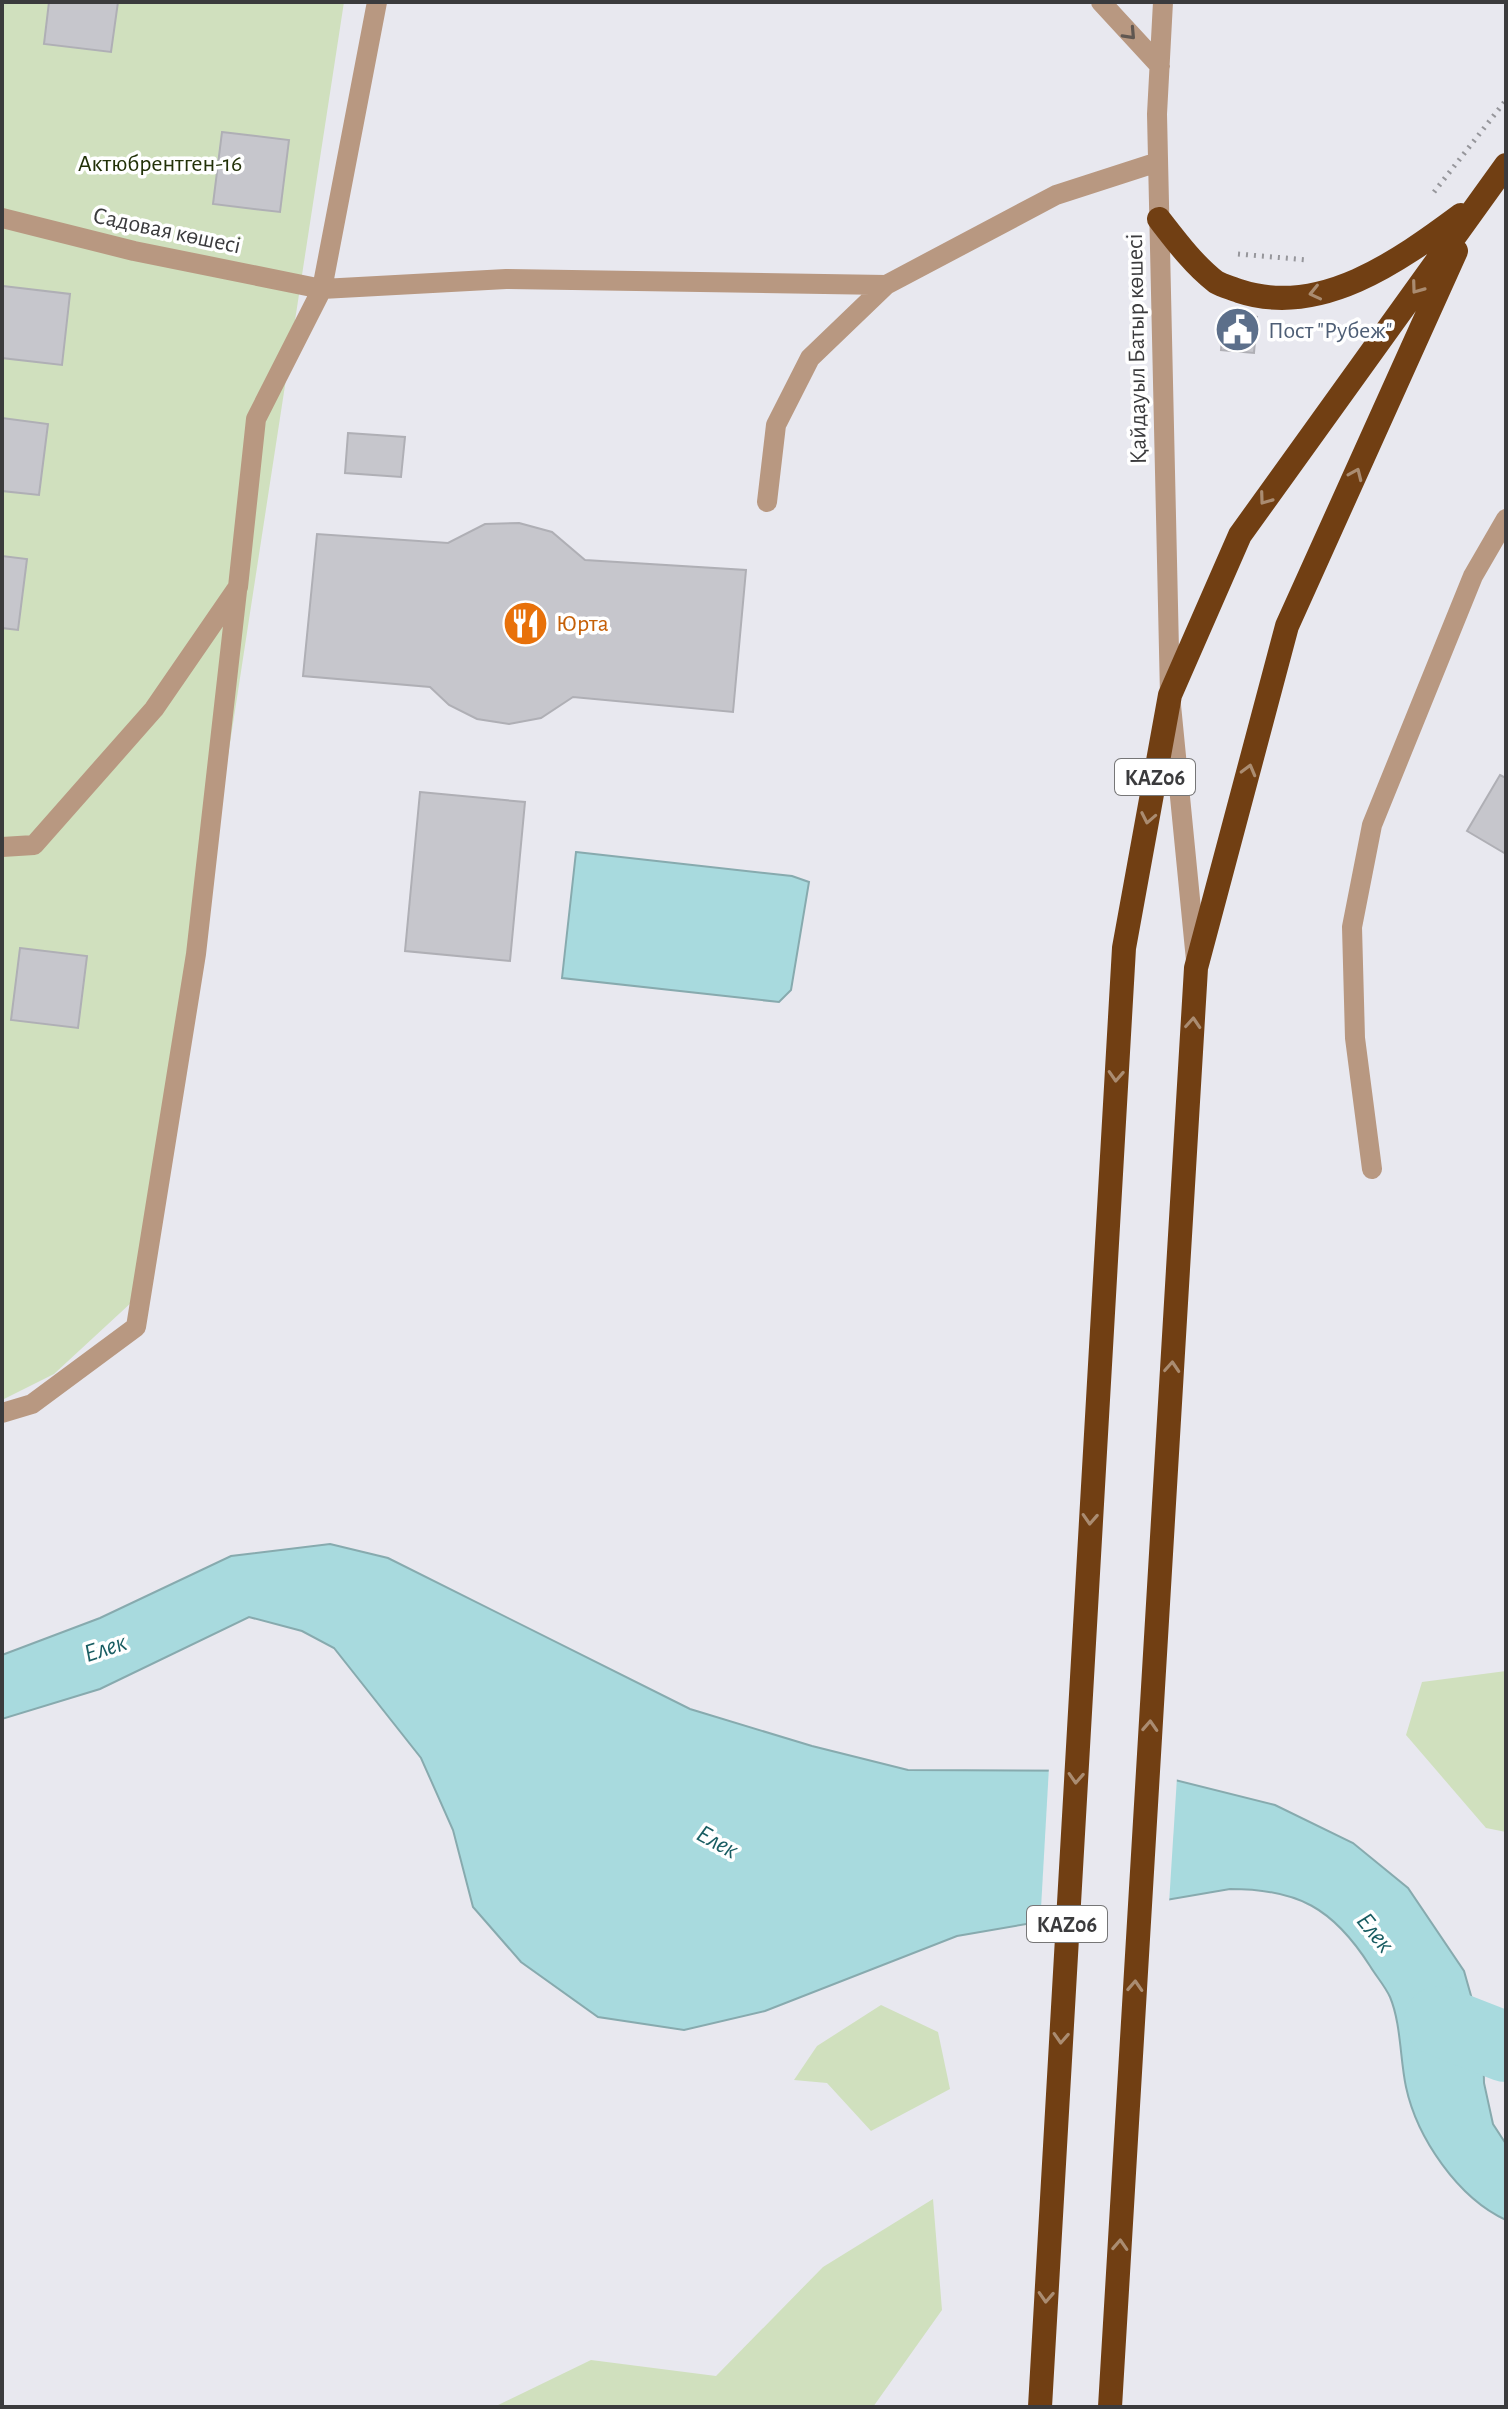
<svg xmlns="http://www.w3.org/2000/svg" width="1508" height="2409" viewBox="0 0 1508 2409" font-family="'Alegreya Sans',sans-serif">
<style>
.green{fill:#d0e0be}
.water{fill:#a8dade;stroke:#87aaae;stroke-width:2}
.pier{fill:#e8e8ef}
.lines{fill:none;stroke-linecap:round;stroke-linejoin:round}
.river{stroke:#a8dade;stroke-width:70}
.building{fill:#c6c6cc;stroke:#afafb5;stroke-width:2}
.path{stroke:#96969b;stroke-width:5;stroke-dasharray:2 6;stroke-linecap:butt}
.minor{stroke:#b89881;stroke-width:20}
.highway{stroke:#713f13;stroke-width:24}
.oneway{stroke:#605751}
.oneway2{stroke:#aa8c71}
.labels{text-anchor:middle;stroke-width:7;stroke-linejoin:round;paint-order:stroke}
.shield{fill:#fff;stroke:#767677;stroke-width:2}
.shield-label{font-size:22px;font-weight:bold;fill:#3b3b3d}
.park-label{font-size:24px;fill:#223108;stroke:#fff}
.street-label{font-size:24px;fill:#3b3b3d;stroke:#fff}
.service-label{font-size:24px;fill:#4e5e75;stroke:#fff;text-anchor:start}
.food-label{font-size:24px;fill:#c56008;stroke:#fff;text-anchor:start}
.water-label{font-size:26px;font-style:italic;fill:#195d62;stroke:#fff}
</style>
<rect width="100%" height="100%" fill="#e8e8ef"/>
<path class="green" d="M2 2H344L146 1289 54 1374 2 1400Z
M1506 1671V1832L1486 1828 1406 1735 1422 1682Z
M881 2005 938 2032 950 2089 871 2131 827 2083 794 2080 817 2046Z
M933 2199 942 2310 873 2407H494L591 2360 716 2376 823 2267Z"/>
<path class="water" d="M576 852 792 876 809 882 791 990 779 1002 562 978Z
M330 1544 388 1558 690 1709 812 1746 908 1770 1139 1771 1275 1805 1353 1843 1408 1888 1464 1971 1483 2038 1484 2083 1493 2124 1506 2144V2220C1458 2198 1417 2138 1406 2087 1400 2059 1401 2023 1390 1997 1385 1986 1376 1976 1370 1966 1333 1908 1298 1889 1230 1889L957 1936 765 2011 684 2030 598 2017 521 1962 473 1907 453 1830 421 1758 334 1648 302 1631 249 1617 100 1689 2 1719V1655L100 1618 231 1556Z"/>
<path class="pier" d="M1049 1767H1139L1177 1777 1169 1904 1040 1926Z"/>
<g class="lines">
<path class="river" d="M1439 2021 1506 2047"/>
</g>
<path class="building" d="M49 2H118L111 52 44 44Z
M222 132 289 140 280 212 213 204Z
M3 286 70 294 62 365 2 358Z
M1224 314 1257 317 1254 353 1221 350Z
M2 418 48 424 39 495 2 491Z
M348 433 405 437 401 477 345 473Z
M519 523 552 532 585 560 746 570 733 712 573 697 541 718 509 724 477 719 449 705 430 687 303 676 317 534 448 543 485 524Z
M2 556 27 559 18 630 2 628Z
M1500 775 1506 778V854L1467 831Z
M420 792 525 802 510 961 405 951Z
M20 948 87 956 78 1028 11 1020Z"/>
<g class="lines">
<path class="path" d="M1434 192 1506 100
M1238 254 1308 260"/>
<path class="minor" d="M1101 2 1160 66
M1163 2 1157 114 1170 695 1196 960
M2 218 134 251 322 289 506 279 886 285
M767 502 776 425 810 358 886 285 1056 195 1158 162
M2 847 34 845 154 709 238 587 256 419 322 289 377 2
M1372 1169 1355 1038 1352 927 1372 825 1473 576 1506 519
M2 1413 32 1404 136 1327 196 954 237 591"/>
<path class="highway" d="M1159 219C1176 241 1194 265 1216 282 1223 286 1232 288 1239 291 1320 318 1399 261 1461 215
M1040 2407 1124 948 1170 695 1240 535 1506 165
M1110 2407 1196 968 1287 626 1456 251"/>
</g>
<defs><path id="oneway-chevron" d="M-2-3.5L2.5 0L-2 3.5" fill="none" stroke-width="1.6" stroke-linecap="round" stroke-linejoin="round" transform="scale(2)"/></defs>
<use class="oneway" href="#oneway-chevron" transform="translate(1130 34) rotate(47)"/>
<g class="oneway2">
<use href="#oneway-chevron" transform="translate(1417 288) rotate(126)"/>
<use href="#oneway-chevron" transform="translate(1315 293) rotate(167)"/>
<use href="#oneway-chevron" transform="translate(1356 474) rotate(-66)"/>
<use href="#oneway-chevron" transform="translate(1265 499) rotate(126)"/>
<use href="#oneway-chevron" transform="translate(1249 770) rotate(-75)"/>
<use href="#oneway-chevron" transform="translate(1148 818) rotate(101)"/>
<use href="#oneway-chevron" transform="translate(1193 1023) rotate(-86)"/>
<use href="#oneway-chevron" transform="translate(1116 1076) rotate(93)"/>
<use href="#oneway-chevron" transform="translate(1172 1367) rotate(-86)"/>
<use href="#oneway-chevron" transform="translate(1090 1519) rotate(93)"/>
<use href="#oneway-chevron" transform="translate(1150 1726) rotate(-87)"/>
<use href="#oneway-chevron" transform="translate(1076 1778) rotate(93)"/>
<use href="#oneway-chevron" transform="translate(1135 1986) rotate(-87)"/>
<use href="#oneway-chevron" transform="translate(1061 2038) rotate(93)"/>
<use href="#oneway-chevron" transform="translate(1120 2245) rotate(-87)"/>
<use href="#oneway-chevron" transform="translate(1046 2297) rotate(93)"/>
</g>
<defs>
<symbol id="civic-disc" viewBox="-11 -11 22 22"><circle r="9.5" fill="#5c6f8a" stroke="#fff"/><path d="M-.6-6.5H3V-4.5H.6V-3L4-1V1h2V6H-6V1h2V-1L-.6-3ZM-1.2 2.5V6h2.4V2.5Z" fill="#fff"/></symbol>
<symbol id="restaurant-disc" viewBox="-11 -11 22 22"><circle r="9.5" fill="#e8710a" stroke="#fff"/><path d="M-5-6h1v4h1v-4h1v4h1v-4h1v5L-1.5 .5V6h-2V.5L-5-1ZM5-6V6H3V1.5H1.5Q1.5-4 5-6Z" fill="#fff"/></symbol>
</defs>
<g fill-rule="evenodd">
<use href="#civic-disc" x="1212" y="304" width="51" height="51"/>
<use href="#restaurant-disc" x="500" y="598" width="51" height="51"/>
</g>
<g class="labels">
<g class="shield">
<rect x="1115" y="759" width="80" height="36" rx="6"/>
<rect x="1027" y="1906" width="80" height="36" rx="6"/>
</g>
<g class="shield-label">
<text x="1155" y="785">KАZ06</text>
<text x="1067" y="1932">KАZ06</text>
</g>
<g class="park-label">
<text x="160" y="171">Актюбрентген-16</text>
</g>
<g class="street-label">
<text transform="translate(167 230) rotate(12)" y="8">Садовая көшесі</text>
<text transform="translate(1136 349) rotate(-91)" y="8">Қайдауыл Батыр көшесі</text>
</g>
<g class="service-label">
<text x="1268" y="338">Пост "Рубеж"</text>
</g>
<g class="food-label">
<text x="556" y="631">Юрта</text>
</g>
<g class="water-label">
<text transform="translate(105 1647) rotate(-18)" y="9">Елек</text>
<text transform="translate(718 1841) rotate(29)" y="9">Елек</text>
<text transform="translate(1376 1932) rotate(51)" y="9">Елек</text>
</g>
</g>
<rect width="1508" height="2409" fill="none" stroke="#3b3b3d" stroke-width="8"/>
</svg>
